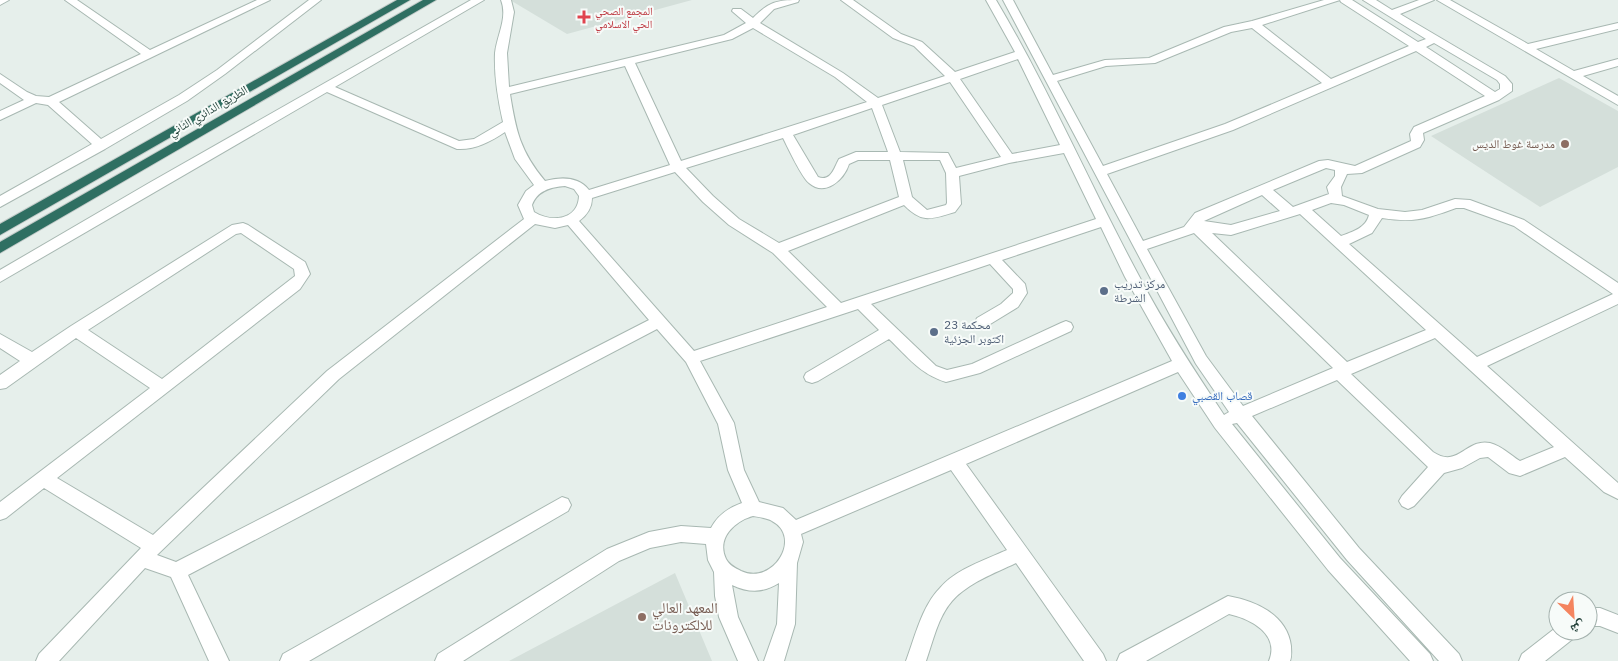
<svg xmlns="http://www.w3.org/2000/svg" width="1618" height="661" viewBox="0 0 1618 661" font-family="'IBM Plex Sans','Noto Naskh Arabic',sans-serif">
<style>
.built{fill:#d4dfda}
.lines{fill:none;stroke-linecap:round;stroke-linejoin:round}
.minor-casing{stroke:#a8b8b2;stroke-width:2}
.highway-casing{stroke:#c2cac8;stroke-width:2}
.minor{fill:#fff;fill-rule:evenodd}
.highway{fill:#2f6f62;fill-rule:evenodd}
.health-dot{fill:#e0444e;stroke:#f7fbf9;stroke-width:2}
.education-dot{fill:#8d6e63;stroke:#f7fbf9;stroke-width:2}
.service-dot{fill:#5c6f8a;stroke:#f7fbf9;stroke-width:2}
.shop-dot{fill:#3f7fe0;stroke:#f7fbf9;stroke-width:2}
.labels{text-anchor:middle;stroke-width:4;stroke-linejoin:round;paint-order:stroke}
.far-health-label{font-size:11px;fill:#be3a42;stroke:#f7fbf9;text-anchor:start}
.street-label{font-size:12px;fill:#24423a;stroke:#f7fbf9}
.education-label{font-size:12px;fill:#785e54;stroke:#f7fbf9;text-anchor:end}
.service-label{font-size:12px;fill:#4e5e75;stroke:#f7fbf9;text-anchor:start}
.shop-label{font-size:12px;fill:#366cbe;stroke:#f7fbf9;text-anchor:start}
.near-education-label{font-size:15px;fill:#785e54;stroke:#f7fbf9;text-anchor:start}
</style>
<rect width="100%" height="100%" fill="#e6efeb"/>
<path class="built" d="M510 0H692L567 34Z
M1559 78 1618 111V167L1540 207 1431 136Z
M675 573 712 661H509Z"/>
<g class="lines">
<defs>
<path id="minor" d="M0 0H9L0 5Z
M65 0H77L150 50 257 0H270L59 102 101 139 179 95 217 70 309 0H321L225 74 187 101 105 149 0 207V196L92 144 48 105 36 103 0 120V111L24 100 0 83V74L27 92 36 96 49 97 141 54Z
M471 0H484L335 87 459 141 474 139 503 122C498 100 494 76 495 53 497 35 508 18 501 0H511L514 12 507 53 509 87 724 35 746 23 732 11 733 9H741L753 18C769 2 776 0 799 0L798 2 774 9 760 23 843 73 878 98 945 76 914 46 893 38 841 0H853L901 34 922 42 955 72 1015 52 986 0H996C1049 89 1090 185 1139 276 1164 324 1194 370 1224 415L1229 412 1196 364 1003 0H1013L1053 75 1105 60 1149 58 1224 27 1252 21 1324 0H1352L1418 42 1426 39 1363 0H1376L1392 10 1419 0H1434L1400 14 1505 76 1512 84V91L1499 100 1423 133 1424 140 1420 147 1362 173 1347 174 1341 187 1342 196 1378 209 1405 212 1422 210 1455 199 1470 200 1524 220 1618 283V304L1487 366 1618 483V499L1604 492 1565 457 1520 476 1509 473 1488 457 1480 458 1462 468 1444 473 1414 506 1408 509 1402 506 1399 501 1402 496 1428 467 1337 380 1252 416 1359 548 1459 654 1462 661H1439L1347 560 1237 423 1232 424 1340 558 1430 654 1433 661H1410L1328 570 1215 428 1178 372 966 464 1103 654 1106 661H1084L1016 563C995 573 968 583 952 601 938 617 933 641 926 661H906C915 637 922 606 940 588 956 569 985 560 1007 550L951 470 801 534 803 542 797 563 795 624 784 661H764L777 624 779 583C763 593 749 593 732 585L738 617 758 661H738L719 617 715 596 714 572 708 560 706 544 681 542 650 548 619 561 463 661H435L438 654 607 549 649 532 681 526 711 528C718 515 728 508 742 503L728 470 718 424 686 362 657 329 188 575 229 661H209L171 577 145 568 59 661H36L39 654 141 548 44 488 6 518 0 520V502L150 388 76 338 6 388 0 389V375L20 361 0 348V334L32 352 71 326 232 225 243 223 248 225 305 262 310 274 300 289 57 478 153 535 327 371 524 219 518 205 526 191 534 185 515 159 505 132C490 142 475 150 457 149L327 92 0 282V270L149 183ZM1340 0 1341 2 1409 46 1331 79 1262 25ZM753 28 835 77 867 102 681 161 635 63 732 39ZM1252 28 1322 83 1225 124 1103 166 1057 81 1106 66 1155 63 1231 32ZM1434 43 1497 80 1500 84V89L1495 92 1426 47ZM1416 51 1485 96 1414 127 1410 134 1411 141 1355 166 1328 160 1319 161 1195 213 1184 227 1143 241 1107 174 1233 130ZM1018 59 1060 145 1012 154 960 79ZM625 66 670 165 589 190C578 176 560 177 545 181 520 151 516 131 510 94ZM950 82 1001 157 956 168 948 153 900 152 882 105ZM872 108 888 152H856L839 159C834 168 831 182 818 177L793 135ZM783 138C788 148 802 178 809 183 825 197 844 180 849 164L858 160H890L899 197 779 243 739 219 713 196 686 168ZM1064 153 1096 219 841 303 788 251 904 205C923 224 931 219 955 212L961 204 959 176 1009 163ZM903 160H940L946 173 947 203 946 205 927 210 912 197ZM1326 168 1335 170V176L1327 187 1329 194 1293 207 1273 190ZM675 172 703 202 729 225 773 253 827 307 694 351 579 221C587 215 592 208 592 198ZM565 186 574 189 579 196C578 220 552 223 534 212L532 205C537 191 550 187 565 186ZM1262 195 1280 211 1231 225 1204 221ZM1331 203 1344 205 1369 215C1366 228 1352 232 1341 236L1312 210ZM1456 208H1464L1514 226 1613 294 1477 357 1349 244 1372 233 1382 218C1414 223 1426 219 1456 208ZM1300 214 1426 330 1347 362 1212 233 1231 235ZM535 224 555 228 568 225 649 320 176 562 157 555 339 379ZM1101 227 1125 277 1172 361 796 520 783 508 759 502 744 470 734 423 700 361 858 309 879 330 806 373 804 377 806 381 812 383 818 381 889 339C908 357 920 374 946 382L980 373 1071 331 1073 327 1071 323 1066 321 1061 323 972 364 947 370 936 366 871 304 990 264 1013 289V293L1001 304 977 318 975 322 977 326 982 328 987 326 1018 307 1027 293 1025 284 1002 260ZM241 233 294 269 295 276 162 379 88 330 236 234ZM1194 233 1333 368 1243 406 1206 356 1147 249ZM1435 338 1554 447 1520 461C1510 455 1502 446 1490 443 1466 438 1458 469 1433 452L1351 374ZM753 516C759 517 767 518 772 521 803 537 773 586 741 571 735 568 729 565 726 559 716 538 735 521 753 516Z
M1437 0H1450L1528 44 1618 23V29L1536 49 1574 71 1618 59V66L1583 76 1618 96V105Z
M562 497 568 499 571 505 568 511 309 661H280L283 654Z
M1228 596C1255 601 1287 614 1291 646 1291 651 1292 656 1290 661H1269C1280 634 1251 619 1229 614L1146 661H1117L1120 654Z
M1588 608H1600L1618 615V633L1600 626H1588Z
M1558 626V631H1577L1574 638 1545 661H1519L1522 654Z"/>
<path id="highway" d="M397 0H410L0 235V224Z
M423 0H436L0 253V242Z"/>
</defs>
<use href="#minor" class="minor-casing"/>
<use href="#highway" class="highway-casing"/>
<use href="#minor" class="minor"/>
<use href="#highway" class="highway"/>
</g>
<path class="health-dot" d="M581.5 9.5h5v5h5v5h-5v5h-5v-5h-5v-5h5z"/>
<g class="education-dot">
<circle cx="1565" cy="144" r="5"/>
<circle cx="642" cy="617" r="5"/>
</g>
<g class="service-dot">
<circle cx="1104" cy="291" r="5"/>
<circle cx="934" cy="332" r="5"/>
</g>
<circle class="shop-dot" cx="1182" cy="396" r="5"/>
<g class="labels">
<g class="far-health-label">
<text x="595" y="15">المجمع الصحي<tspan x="595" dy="13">الحي الاسلامي</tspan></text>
</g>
<g class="street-label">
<text transform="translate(208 111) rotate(-30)" y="4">الطريق الدائري الثاني</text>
</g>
<g class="education-label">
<text x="1555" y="148">مدرسة غوط الديس</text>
</g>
<g class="service-label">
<text x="1114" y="288">مركز تدريب<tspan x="1114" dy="14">الشرطة</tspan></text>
<text x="944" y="329">محكمة 23<tspan x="944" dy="14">اكتوبر الجزئية</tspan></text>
</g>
<g class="shop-label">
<text x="1192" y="400">قصاب القصبي</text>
</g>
<g class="near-education-label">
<text x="652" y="613">المعهد العالي<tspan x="652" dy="17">للالكترونات</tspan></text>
</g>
</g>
<g transform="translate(1573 616) rotate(155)"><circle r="24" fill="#f7fbf9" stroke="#a3b1ad"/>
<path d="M0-4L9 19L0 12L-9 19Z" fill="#f4845f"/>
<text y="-8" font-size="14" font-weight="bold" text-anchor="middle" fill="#24423a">ش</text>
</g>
</svg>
